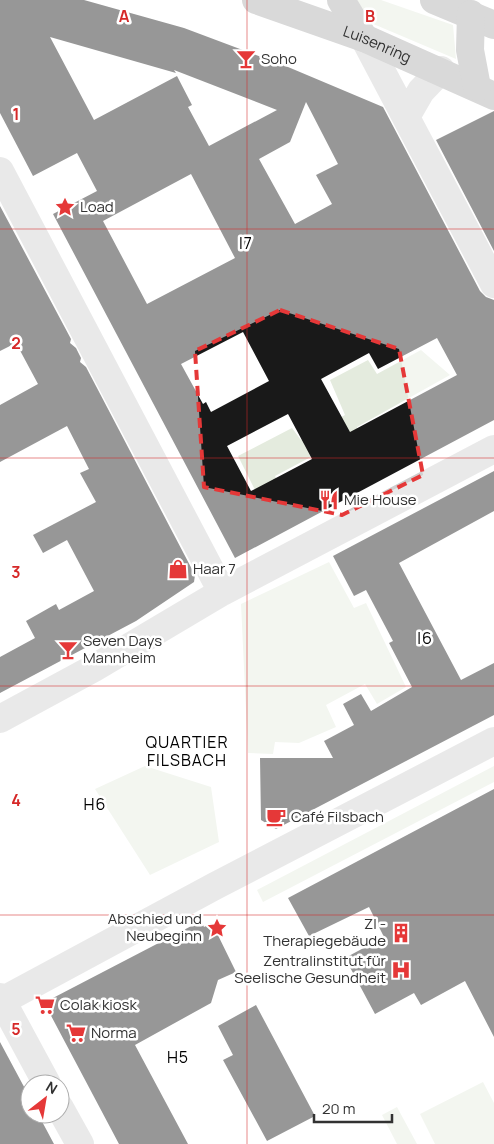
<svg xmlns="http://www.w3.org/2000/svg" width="494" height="1144" viewBox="0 0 494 1144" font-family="Manrope,sans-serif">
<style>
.green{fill:#e4ebde}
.building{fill:#191919;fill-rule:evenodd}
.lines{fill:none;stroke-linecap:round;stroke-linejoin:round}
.minor{stroke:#cfcfcf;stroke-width:28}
.major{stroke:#aaa;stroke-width:28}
.marked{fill:none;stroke:#e53838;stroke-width:4;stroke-dasharray:10 6;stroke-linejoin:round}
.grid{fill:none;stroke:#d62828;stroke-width:1;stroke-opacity:0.55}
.labels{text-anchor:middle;stroke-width:5;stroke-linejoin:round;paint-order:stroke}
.street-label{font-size:15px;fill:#323232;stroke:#fff}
.poi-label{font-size:15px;fill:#323232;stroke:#fff;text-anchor:start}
.neighbourhood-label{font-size:16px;letter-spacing:1px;fill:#000;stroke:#fff}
.grid-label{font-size:16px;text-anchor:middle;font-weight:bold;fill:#d62828;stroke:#fff;stroke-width:5;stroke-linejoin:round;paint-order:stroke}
</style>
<rect width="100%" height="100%" fill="#fff"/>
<path class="green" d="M357 0H381L453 25 456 59 371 23Z
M421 350 450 375 357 427 358 432 275 476 282 490 261 502 238 456 292 428 301 440 345 415 330 380 368 360 377 374Z
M329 562 354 608 366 603 406 687 377 704 365 684 326 705 336 727 299 743 275 742 273 754 248 753 241 604Z
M145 766 211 787 219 842 150 875 95 789Z
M494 766V782L263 902 257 890Z
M483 1082 494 1103V1144H435L420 1114Z
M397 1107 417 1144H397L382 1115Z"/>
<path class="building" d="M0 0H84L184 28 288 67 383 107 480 291 486 297 494 300V420L235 558 53 214 97 191 77 153 33 176 0 113ZM50 37 176 73 174 70 277 110 209 146 188 107 192 105 177 76 94 120ZM306 102 338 164 316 175 332 204 295 224 259 159 290 142ZM191 174 235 258 147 304 103 221ZM243 332 269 381 211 412 206 402 203 404 181 364ZM437 338 457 375 350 432 321 379 369 353 378 369ZM288 414 312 459 251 491 227 446Z
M494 111V251L436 140Z
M0 206 71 339 70 343 76 348 81 358 80 362 86 367 195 575 194 582 136 621 0 693V657L35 638 26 621 56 604 59 610 94 591 67 540 43 553 33 535 96 502 80 473 89 469 67 426 0 462V405L38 384 16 343 0 351Z
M494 471V511L399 563 461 680 494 663V715L276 829 261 820 260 758H333L324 741 354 725 343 704 361 694 371 711 412 687 389 643 393 641 366 590 354 596 333 556Z
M494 789V1037L465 981 421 1005 414 993 375 1014 345 958 384 937 369 907 309 936 288 898Z
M201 921 204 927 212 923 236 972 218 980 211 1003 135 1045 188 1144H119L48 1010 51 999Z
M256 1005 315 1116 267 1141 223 1060 233 1055 218 1026Z
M0 1042 30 1098V1114H38L54 1144H0Z"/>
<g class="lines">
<path class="minor" d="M364 38 494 284
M406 117 421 91 441 70
M0 171 222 592
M0 719 94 668 222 592 494 449
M0 997 47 1084
M0 1002 215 886 494 741
M60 1108 80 1144"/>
<g class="major">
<path id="s1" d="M256 0 364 38 494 96"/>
<path d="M341 0 364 38"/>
<path d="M434 0 494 25"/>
<path d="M471 14 470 50 477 87"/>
</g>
</g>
<path d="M0 0H494V1144H0ZM280 310 399 349 423 475 342 515 204 487 195 351Z" fill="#fff" fill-opacity=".55" fill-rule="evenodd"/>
<path class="marked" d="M280 310 399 349 423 475 342 515 204 487 195 351Z"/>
<path class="grid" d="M247 0V1144M0 229H494M0 458H494M0 686H494M0 915H494"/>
<defs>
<symbol id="bar-bare" viewBox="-9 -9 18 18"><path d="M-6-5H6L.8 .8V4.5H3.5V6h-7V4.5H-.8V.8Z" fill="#e53838" stroke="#fff" stroke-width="2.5" paint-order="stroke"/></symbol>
<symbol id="sight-bare" viewBox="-9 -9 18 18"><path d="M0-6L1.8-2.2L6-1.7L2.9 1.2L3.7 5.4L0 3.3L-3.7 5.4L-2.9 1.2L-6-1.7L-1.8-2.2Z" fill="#e53838" stroke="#fff" stroke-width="2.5" paint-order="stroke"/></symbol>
<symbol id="restaurant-bare" viewBox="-9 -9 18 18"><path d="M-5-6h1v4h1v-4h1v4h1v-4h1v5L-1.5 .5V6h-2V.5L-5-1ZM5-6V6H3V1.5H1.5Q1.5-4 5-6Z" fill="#e53838" stroke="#fff" stroke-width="2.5" paint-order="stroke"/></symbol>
<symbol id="shop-bare" viewBox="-9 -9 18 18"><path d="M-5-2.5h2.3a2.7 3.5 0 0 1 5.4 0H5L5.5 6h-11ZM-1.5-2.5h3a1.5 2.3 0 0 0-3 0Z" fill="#e53838" stroke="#fff" stroke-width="2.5" paint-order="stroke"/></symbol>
<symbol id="cafe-bare" viewBox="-9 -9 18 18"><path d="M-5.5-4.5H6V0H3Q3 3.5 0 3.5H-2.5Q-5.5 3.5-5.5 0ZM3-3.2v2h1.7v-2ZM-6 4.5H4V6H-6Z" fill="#e53838" stroke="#fff" stroke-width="2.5" paint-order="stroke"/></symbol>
<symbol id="building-bare" viewBox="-9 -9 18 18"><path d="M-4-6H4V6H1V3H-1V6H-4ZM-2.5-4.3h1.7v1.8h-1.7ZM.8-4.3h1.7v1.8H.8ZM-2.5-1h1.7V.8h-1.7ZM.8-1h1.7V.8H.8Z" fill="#e53838" stroke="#fff" stroke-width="2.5" paint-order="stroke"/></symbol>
<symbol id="hospital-bare" viewBox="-9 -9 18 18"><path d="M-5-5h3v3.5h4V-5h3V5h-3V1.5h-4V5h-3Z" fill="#e53838" stroke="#fff" stroke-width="2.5" paint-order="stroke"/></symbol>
<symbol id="supermarket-bare" viewBox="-9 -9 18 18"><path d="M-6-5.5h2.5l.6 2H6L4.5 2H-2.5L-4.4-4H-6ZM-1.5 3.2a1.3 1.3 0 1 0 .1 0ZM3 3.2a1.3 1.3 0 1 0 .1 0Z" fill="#e53838" stroke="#fff" stroke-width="2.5" paint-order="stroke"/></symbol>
</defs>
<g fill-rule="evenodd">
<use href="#bar-bare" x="232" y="45" width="28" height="28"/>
<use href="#sight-bare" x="51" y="193" width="28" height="28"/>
<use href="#restaurant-bare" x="315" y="486" width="28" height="28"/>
<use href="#shop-bare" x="164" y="555" width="28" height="28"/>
<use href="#bar-bare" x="54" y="636" width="28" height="28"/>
<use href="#cafe-bare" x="262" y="803" width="28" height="28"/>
<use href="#sight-bare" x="203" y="914" width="28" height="28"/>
<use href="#building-bare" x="387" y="919" width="28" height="28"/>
<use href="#hospital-bare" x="387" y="956" width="28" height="28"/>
<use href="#supermarket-bare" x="31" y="991" width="28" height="28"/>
<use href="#supermarket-bare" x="62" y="1019" width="28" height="28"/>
</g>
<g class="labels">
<g class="street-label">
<text dy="5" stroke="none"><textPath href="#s1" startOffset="129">Luisenring</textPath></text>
</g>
<g class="poi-label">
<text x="261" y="64">Soho</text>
<text x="80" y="212">Load</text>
<text x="344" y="505">Mie House</text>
<text x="193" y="574">Haar 7</text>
<text x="83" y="646">Seven Days<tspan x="83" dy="17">Mannheim</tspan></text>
<text x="291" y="822">Café Filsbach</text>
<text x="202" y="924" text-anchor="end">Abschied und<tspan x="202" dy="17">Neubeginn</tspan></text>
<text x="386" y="929" text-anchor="end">ZI -<tspan x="386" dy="17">Therapiegebäude</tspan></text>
<text x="386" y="966" text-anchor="end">Zentralinstitut für<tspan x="386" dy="17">Seelische Gesundheit</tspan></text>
<text x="60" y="1010">Colak kiosk</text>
<text x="91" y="1038">Norma</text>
</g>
<g class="neighbourhood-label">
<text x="246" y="249">I7</text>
<text x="425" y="644">I6</text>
<text x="187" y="748">QUARTIER<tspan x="187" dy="18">FILSBACH</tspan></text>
<text x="95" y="810">H6</text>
<text x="178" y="1063">H5</text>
</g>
</g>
<g class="grid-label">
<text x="124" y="22">A</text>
<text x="370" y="22">B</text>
<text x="16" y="120">1</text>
<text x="16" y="349">2</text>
<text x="16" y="578">3</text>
<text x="16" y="806">4</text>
<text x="16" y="1035">5</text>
</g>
<g transform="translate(45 1099) rotate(31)"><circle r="24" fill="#ffffff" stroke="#adadad"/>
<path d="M0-4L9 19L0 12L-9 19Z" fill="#e53838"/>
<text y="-8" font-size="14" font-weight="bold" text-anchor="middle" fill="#323232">N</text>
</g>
<path d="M314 1114v8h78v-8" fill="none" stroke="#323232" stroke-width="2.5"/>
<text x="322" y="1114" font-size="15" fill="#323232" stroke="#ffffff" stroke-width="4" paint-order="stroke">20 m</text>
</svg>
